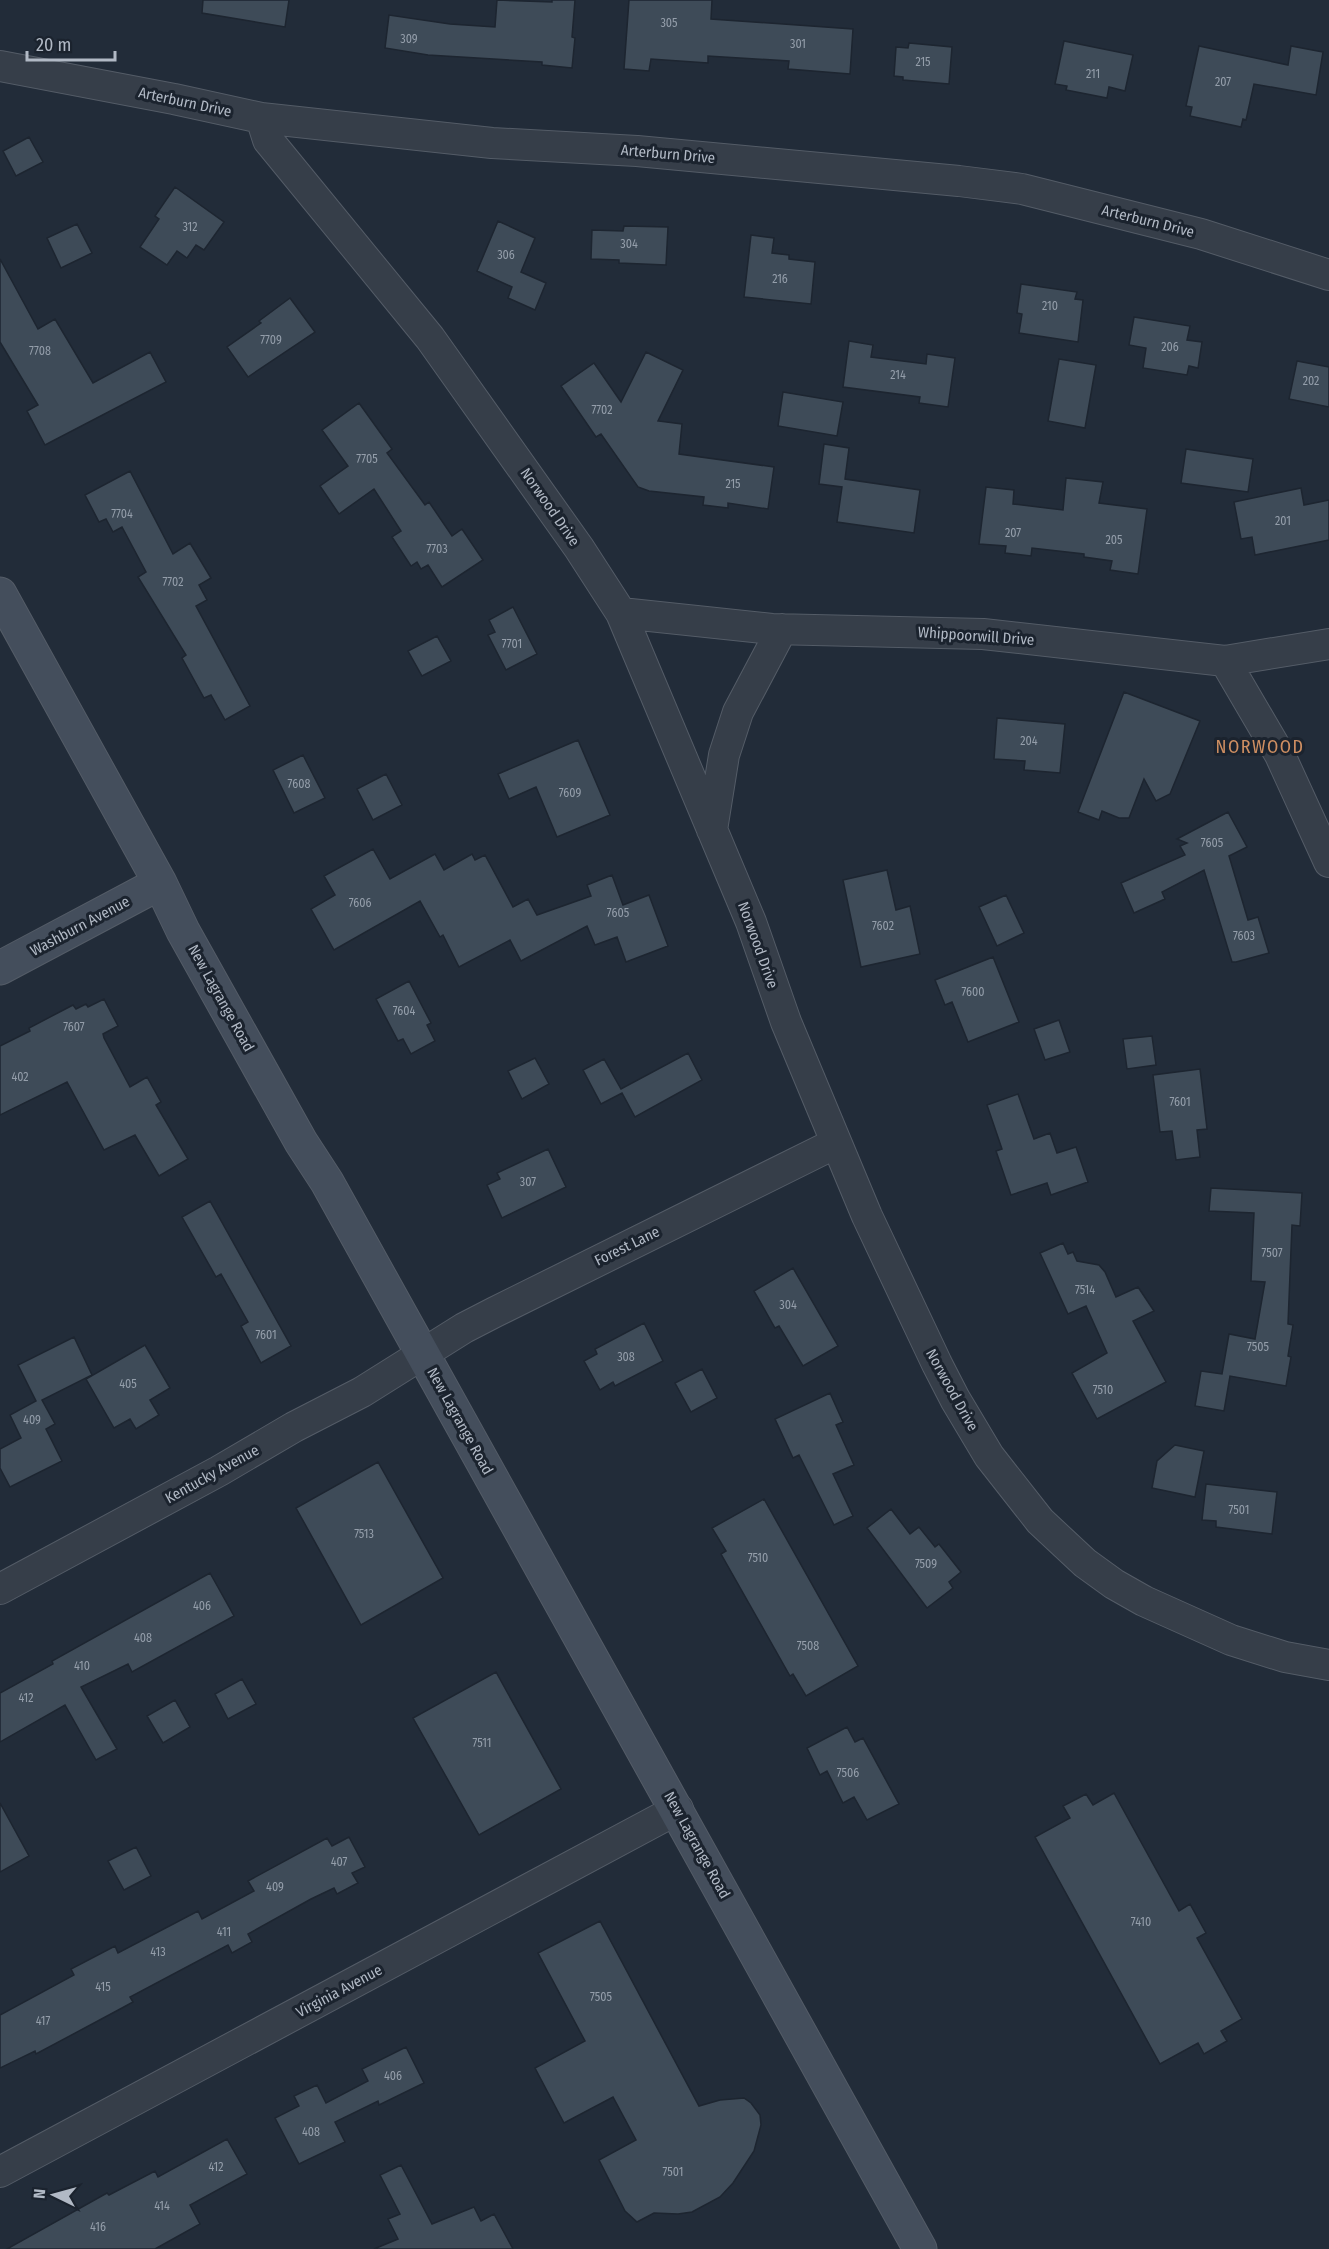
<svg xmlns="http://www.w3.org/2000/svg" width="1329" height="2249" viewBox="0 0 1329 2249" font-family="'Fira Sans Condensed',sans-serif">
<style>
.building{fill:#3e4b58;stroke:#1d2530;stroke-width:1.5}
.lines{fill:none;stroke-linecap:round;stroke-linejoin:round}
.street-casing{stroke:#545c67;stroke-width:32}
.secondary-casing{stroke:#545c67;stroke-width:35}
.street{stroke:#363e49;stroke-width:30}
.secondary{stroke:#444e5c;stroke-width:33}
.labels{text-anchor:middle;stroke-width:6;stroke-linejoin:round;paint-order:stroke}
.number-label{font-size:12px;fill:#949eaa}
.street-label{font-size:15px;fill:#b1b9c5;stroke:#1b232e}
.quarter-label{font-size:18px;letter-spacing:1.5px;fill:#cf8f62;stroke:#1b232e}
</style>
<rect width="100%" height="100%" fill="#222c39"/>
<path class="building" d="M203 0H289L285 27 202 13Z
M497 0 552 2V0H575L572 37 575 38 572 68 542 65V62L428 55 385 48 389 15 450 24 495 27Z
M629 0H712L711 19 853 29 850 74 788 69 789 61 708 56V63L651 59 649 71 624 69Z
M1064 41 1133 55 1125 91 1109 87 1107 98 1066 90 1067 86 1055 84Z
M909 43 952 47 949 84 903 80V77L894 76 896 47 908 48Z
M1199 46 1288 65 1291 46 1323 52 1316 95 1254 84 1246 120 1243 119 1241 127 1190 116 1192 107 1186 106Z
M29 137 43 162 16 176 3 151Z
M175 187 224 222 204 250 196 245 187 258 177 251 167 265 140 247 159 219 155 216Z
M498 221 535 238 521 272 546 283 535 310 508 298 512 287 477 271Z
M77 224 92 253 61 268 47 238Z
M624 226 668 227 666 265 619 263V260L591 259 592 230 623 231Z
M751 235 774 238 772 253 789 255V259L815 262 811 304 744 297Z
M0 259 38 329 55 319 93 383 150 352 166 382 45 445 27 411 38 405 0 342Z
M1021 284 1077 292 1075 299 1083 300 1078 342 1019 333 1022 314 1017 313Z
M290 298 315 332 248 377 227 347 261 323 259 321Z
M1134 317 1190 326 1187 340 1202 342 1198 368 1189 366 1187 375 1143 368 1146 348 1129 345Z
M849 341 873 345 871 357 926 364 927 354 955 358 948 407 919 403 920 397 843 387Z
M646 352 683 370 658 421 682 424 679 454 774 467 768 509 728 503V508L703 505 704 497 649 491 638 487 601 434 596 437 561 386 594 363 621 402Z
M1059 359 1096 365 1085 428 1048 421Z
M1297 361 1329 367V407L1289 399Z
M783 392 843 402 837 436 778 426Z
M359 403 392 449 387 453 425 505 429 502 452 536 462 529 483 560 442 587 428 565 421 569 417 562 411 566 392 537 401 531 374 489 339 514 320 486 348 466 322 430Z
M824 444 849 448 845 479 920 490 914 533 837 522 842 487 819 484Z
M1186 449 1253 459 1248 492 1181 483Z
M130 471 173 554 190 543 211 578 199 585 207 600 196 606 250 706 225 720 211 695 204 698 182 658 186 655 138 577 146 572 122 527 113 532 106 519 99 522 85 495Z
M1066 478 1103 482 1099 503 1147 509 1138 574 1110 570 1112 561 1084 557V554L1032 548 1031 556 1005 553 1006 546 979 544 986 487 1014 490 1013 504 1063 510Z
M1301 488 1304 505 1329 500V540L1255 555 1252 537 1241 539 1234 502Z
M513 607 537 654 506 670 488 635 495 632 489 620Z
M437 636 451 661 422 676 408 651Z
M1124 692 1200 721 1170 794 1156 801 1144 779 1129 818H1119L1102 811 1099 820 1078 812Z
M997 718 1065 724 1060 773 1024 770 1025 761 994 759Z
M578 740 610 815 557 837 536 787 509 799 498 774Z
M303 755 325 798 294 813 273 770Z
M386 774 402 805 373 820 357 789Z
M1228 812 1247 847 1229 856 1248 920 1258 917 1269 953 1236 962H1232L1204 870 1162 892 1165 899 1134 913 1121 883 1185 855 1180 846 1187 843 1177 839Z
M373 849 390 879 435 854 444 870 472 854 475 860 485 855 513 907 528 899 537 915 591 896 587 885 612 875 623 905 649 895 668 946 626 962 617 937 595 945 587 926 521 961 510 940 459 967 443 935 440 937 420 901 334 950 311 909 335 895 324 876Z
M887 870 896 910 910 906 920 954 861 967 843 880Z
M1006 895 1024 933 997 946 979 907Z
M993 957 1019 1022 968 1042 952 1002 945 1005 935 980Z
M409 981 431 1023 427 1025 435 1041 411 1054 403 1039 398 1041 376 999Z
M104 999 118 1026 103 1034 104 1038 130 1087 147 1077 161 1102 156 1105 188 1159 159 1176 135 1135 104 1150 67 1082 0 1115V1046L30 1031 29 1028 73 1005 76 1009 86 1004 88 1007Z
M1059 1020 1070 1052 1045 1060 1034 1029Z
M1152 1036 1156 1065 1127 1069 1123 1039Z
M688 1053 702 1080 635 1117 622 1093 601 1104 583 1070 604 1059 621 1089Z
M535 1058 549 1084 522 1099 508 1071Z
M1200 1069 1207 1129 1197 1130 1200 1157 1176 1160 1172 1131 1160 1132 1153 1075Z
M1018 1094 1034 1139 1050 1133 1057 1153 1076 1147 1088 1182 1051 1195 1047 1183 1011 1195 996 1151 1002 1149 987 1105Z
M548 1149 566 1187 502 1218 487 1185 500 1179 497 1173Z
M1211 1188 1302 1193 1300 1226 1292 1225 1288 1324 1293 1325 1288 1356 1291 1357 1286 1386 1230 1376 1224 1411 1195 1406 1201 1371 1222 1374 1229 1334 1255 1339 1265 1282 1251 1281 1254 1213 1209 1211Z
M210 1201 291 1346 261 1363 241 1326 248 1322 221 1274 216 1277 182 1217Z
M1063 1243 1068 1254 1073 1252 1077 1261 1099 1265 1105 1272 1116 1297 1138 1287 1154 1311 1133 1321 1166 1382 1097 1419 1072 1373 1107 1353 1086 1306 1068 1314 1040 1253Z
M793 1268 838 1346 803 1366 779 1326 775 1328 754 1291Z
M644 1323 663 1361 615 1386 613 1382 600 1390 584 1361 597 1354 595 1349Z
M74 1337 92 1375 42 1400 55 1424 46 1429 62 1461 10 1487 0 1468V1449L21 1438 10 1415 36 1401 18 1365Z
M145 1345 170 1388 150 1400 159 1415 136 1429 130 1419 114 1428 86 1379Z
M702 1369 717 1398 691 1412 675 1383Z
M830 1393 843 1422 836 1425 854 1465 833 1474 853 1516 834 1525 799 1455 793 1458 775 1419Z
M1175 1445 1204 1451 1195 1497 1152 1488 1157 1461Z
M378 1462 443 1578 361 1625 296 1508Z
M1206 1484 1277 1492 1272 1534 1216 1527V1521L1202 1520Z
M764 1499 858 1666 806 1696 793 1674 790 1676 721 1554 726 1551 712 1528Z
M891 1509 910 1534 919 1527 935 1547 939 1544 961 1572 949 1582 953 1588 927 1608 867 1528Z
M210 1573 234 1616 132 1672 128 1664 81 1687 117 1749 96 1760 65 1705 0 1742V1693L53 1664 52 1661Z
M496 1672 561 1789 479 1835 413 1718Z
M242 1679 256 1704 228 1719 215 1694Z
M175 1700 190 1727 163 1743 147 1716Z
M847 1727 855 1742 863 1738 899 1804 867 1820 854 1797 843 1803 827 1771 820 1775 807 1748Z
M1114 1793 1179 1911 1190 1904 1206 1933 1197 1938 1242 2019 1221 2031 1227 2041 1204 2054 1198 2043 1160 2064 1035 1837 1070 1818 1063 1806 1086 1794 1093 1805Z
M0 1803 29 1856 0 1872Z
M349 1837 365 1867 352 1873 358 1883 337 1894 334 1888 311 1899 248 1934 252 1942 232 1953 228 1945 130 1997 133 2002 122 2008 36 2054 35 2051 0 2068V2015L74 1975 71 1969 115 1946 118 1953 198 1911 202 1919 254 1891 248 1881 327 1838 332 1846Z
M136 1847 151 1876 124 1890 108 1861Z
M600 1921 699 2106 720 2100 744 2098 751 2103 760 2115 761 2125 754 2151 733 2183 720 2197 692 2212 678 2214 654 2213 637 2222 625 2211 599 2160 636 2140 613 2097 564 2123 535 2068 585 2041 538 1953Z
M406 2047 424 2083 379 2105 378 2101 335 2122 345 2142 299 2164 275 2118 299 2106 294 2096 317 2085 326 2103 368 2081 362 2069Z
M227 2139 247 2174 190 2205 200 2224 155 2249H7L107 2193 109 2195 155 2171 158 2177Z
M401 2165 432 2224 474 2207 481 2221 494 2214 513 2249H374L398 2239 388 2219 400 2214 380 2175Z"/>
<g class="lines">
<defs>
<path id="street" d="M0 66 174 99 261 118 492 143 637 151 959 181 1022 189 1201 234 1329 275
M261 118 268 140 430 338 579 548 621 613 751 922 786 1022 867 1216 937 1364 955 1399 989 1456 1040 1521 1085 1563 1114 1584 1144 1601 1231 1640 1285 1657 1329 1665
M621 613 772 629 983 634 1225 661 1329 644
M1225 661 1280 755 1329 862
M712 830 724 755 738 712 782 629
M0 1589 219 1471 294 1427 362 1392 464 1328 495 1312 836 1143
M0 2172 678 1809"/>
<path id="secondary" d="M0 594 160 883 183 931 301 1142 327 1182 920 2249
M0 968 160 883"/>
</defs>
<use href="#street" class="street-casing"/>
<use href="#secondary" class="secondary-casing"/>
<use href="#street" class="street"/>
<use href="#secondary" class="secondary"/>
</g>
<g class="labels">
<g class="number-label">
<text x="669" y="27">305</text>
<text x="409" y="43">309</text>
<text x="798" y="48">301</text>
<text x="923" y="66">215</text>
<text x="1093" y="78">211</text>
<text x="1223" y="86">207</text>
<text x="190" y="231">312</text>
<text x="629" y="248">304</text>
<text x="506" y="259">306</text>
<text x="780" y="283">216</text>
<text x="1050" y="310">210</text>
<text x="271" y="344">7709</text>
<text x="1170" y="351">206</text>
<text x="40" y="355">7708</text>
<text x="898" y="379">214</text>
<text x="1311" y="385">202</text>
<text x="602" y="414">7702</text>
<text x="367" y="463">7705</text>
<text x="733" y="488">215</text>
<text x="122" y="518">7704</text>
<text x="1283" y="525">201</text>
<text x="1013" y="537">207</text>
<text x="1114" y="544">205</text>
<text x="437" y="553">7703</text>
<text x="173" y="586">7702</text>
<text x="512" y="648">7701</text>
<text x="1029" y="745">204</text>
<text x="299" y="788">7608</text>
<text x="570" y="797">7609</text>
<text x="1212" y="847">7605</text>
<text x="360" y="907">7606</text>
<text x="618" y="917">7605</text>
<text x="883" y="930">7602</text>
<text x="1244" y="940">7603</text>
<text x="973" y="996">7600</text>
<text x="404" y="1015">7604</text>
<text x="74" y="1031">7607</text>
<text x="20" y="1081">402</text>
<text x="1180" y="1106">7601</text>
<text x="528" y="1186">307</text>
<text x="1272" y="1257">7507</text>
<text x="1085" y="1294">7514</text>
<text x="788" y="1309">304</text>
<text x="266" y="1339">7601</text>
<text x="1258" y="1351">7505</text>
<text x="626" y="1361">308</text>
<text x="128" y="1388">405</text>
<text x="1103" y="1394">7510</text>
<text x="32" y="1424">409</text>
<text x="1239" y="1514">7501</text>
<text x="364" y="1538">7513</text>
<text x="758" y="1562">7510</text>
<text x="926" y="1568">7509</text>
<text x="202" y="1610">406</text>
<text x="143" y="1642">408</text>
<text x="808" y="1650">7508</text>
<text x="82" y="1670">410</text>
<text x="26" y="1702">412</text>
<text x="482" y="1747">7511</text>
<text x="848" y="1777">7506</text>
<text x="339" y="1866">407</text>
<text x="275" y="1891">409</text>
<text x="1141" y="1926">7410</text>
<text x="224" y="1936">411</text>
<text x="158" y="1956">413</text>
<text x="103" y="1991">415</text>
<text x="601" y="2001">7505</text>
<text x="43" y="2025">417</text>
<text x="393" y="2080">406</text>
<text x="311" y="2136">408</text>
<text x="216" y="2171">412</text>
<text x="673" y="2176">7501</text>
<text x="162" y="2210">414</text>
<text x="98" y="2231">416</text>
</g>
<g class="street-label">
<text transform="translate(185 102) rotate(12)" y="5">Arterburn Drive</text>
<text transform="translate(668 154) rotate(5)" y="5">Arterburn Drive</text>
<text transform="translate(1148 221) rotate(14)" y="5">Arterburn Drive</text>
<text transform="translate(550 507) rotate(55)" y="5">Norwood Drive</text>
<text transform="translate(976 636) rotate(4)" y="5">Whippoorwill Drive</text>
<text transform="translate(80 926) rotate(-28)" y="5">Washburn Avenue</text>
<text transform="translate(758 945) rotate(70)" y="5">Norwood Drive</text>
<text transform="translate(221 998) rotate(61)" y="5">New Lagrange Road</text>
<text transform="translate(627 1246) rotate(-26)" y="5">Forest Lane</text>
<text transform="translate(952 1390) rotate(61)" y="5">Norwood Drive</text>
<text transform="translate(460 1421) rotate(61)" y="5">New Lagrange Road</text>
<text transform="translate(212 1474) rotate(-29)" y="5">Kentucky Avenue</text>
<text transform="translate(697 1845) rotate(61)" y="5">New Lagrange Road</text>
<text transform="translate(339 1991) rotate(-28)" y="5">Virginia Avenue</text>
</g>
<g class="quarter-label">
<text x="1260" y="753">NORWOOD</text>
</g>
</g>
<g transform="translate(54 2195) rotate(275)" stroke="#1b232e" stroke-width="4.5" paint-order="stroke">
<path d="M0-4.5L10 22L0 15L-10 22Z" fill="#b1b9c5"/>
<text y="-9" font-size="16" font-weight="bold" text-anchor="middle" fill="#b1b9c5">N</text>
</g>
<path d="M27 51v9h88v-9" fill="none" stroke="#b1b9c5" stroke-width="3"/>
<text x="36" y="51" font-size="18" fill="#b1b9c5" stroke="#1b232e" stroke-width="4.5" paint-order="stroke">20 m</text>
</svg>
